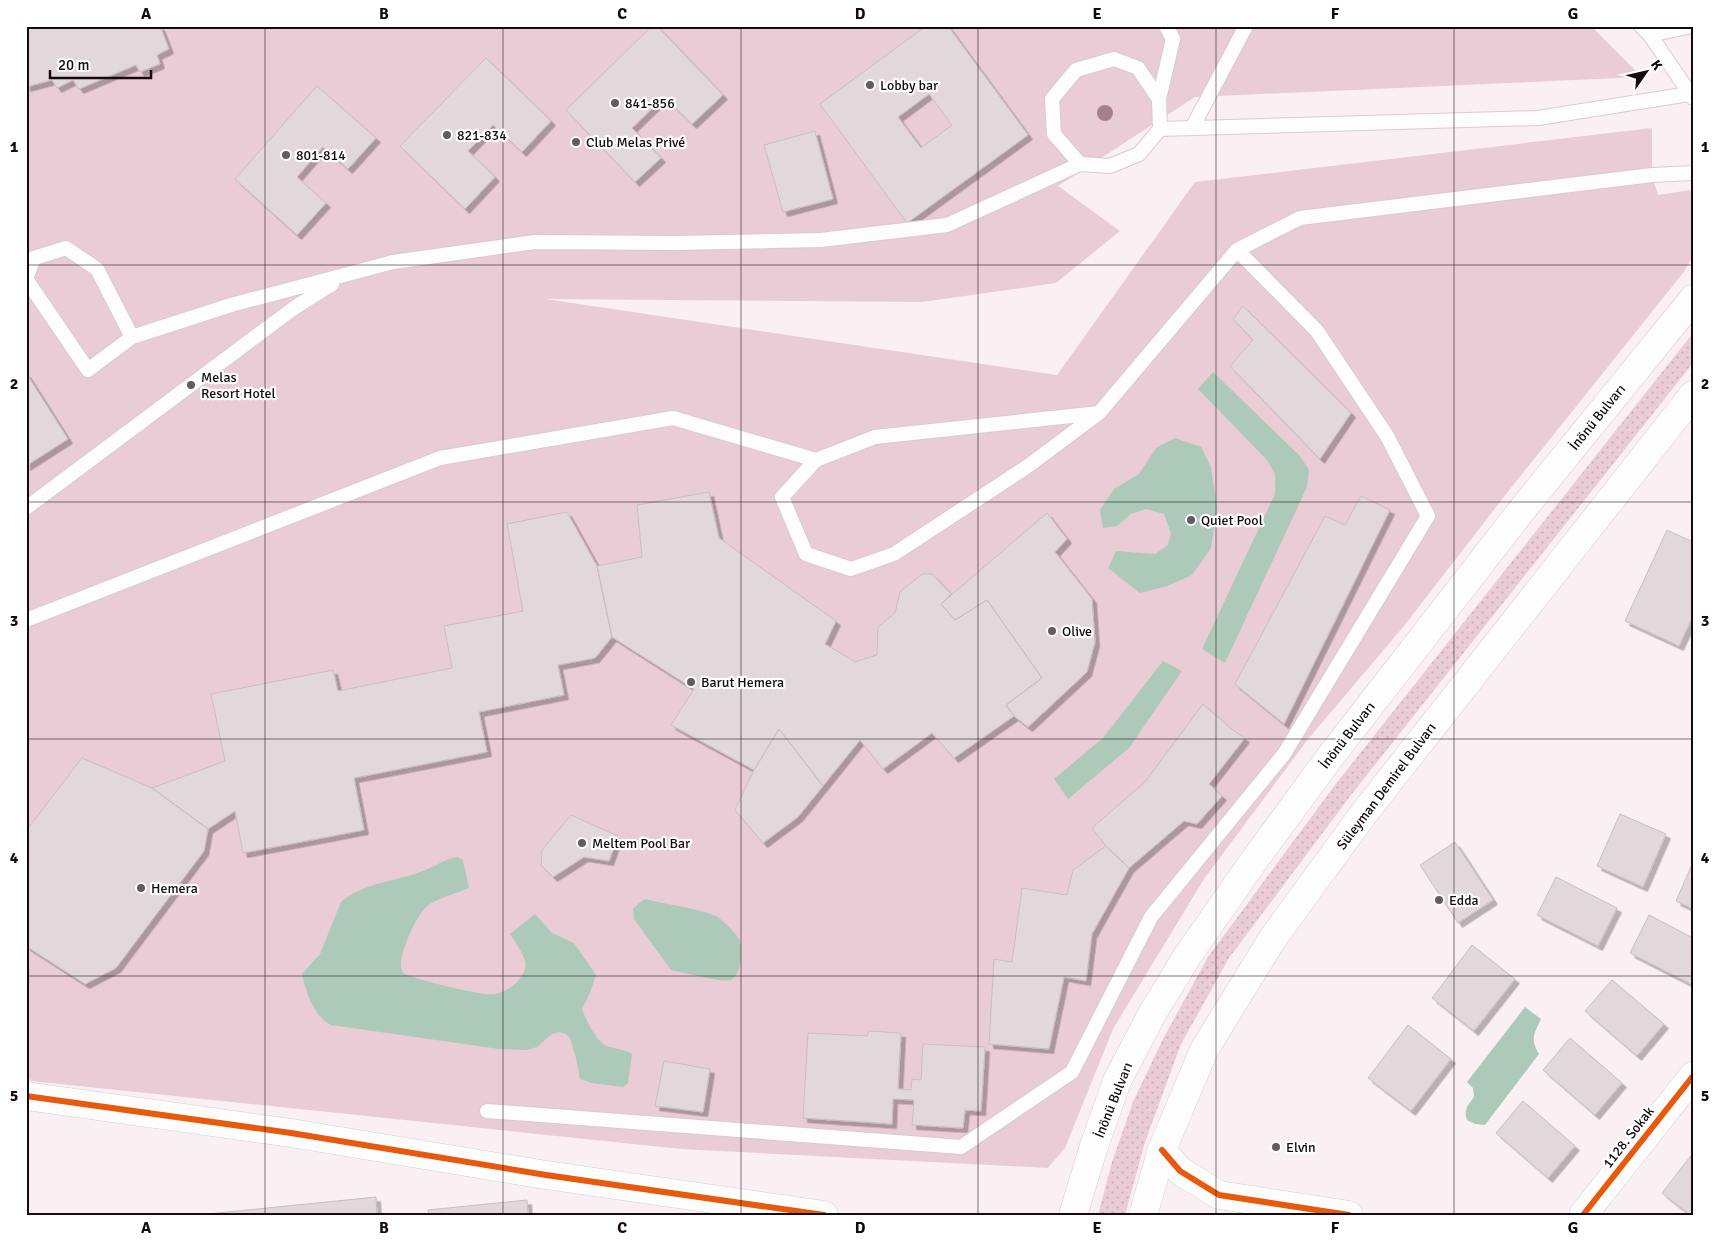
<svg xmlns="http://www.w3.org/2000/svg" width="1719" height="1241" viewBox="0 0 1719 1241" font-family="Signika,sans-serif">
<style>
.grass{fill:url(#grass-dots)}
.park{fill:#eaccd6}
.water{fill:#acc9ba}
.building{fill:#e2d7da;stroke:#c8bec2;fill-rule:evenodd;filter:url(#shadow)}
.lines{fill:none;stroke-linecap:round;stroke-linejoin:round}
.service-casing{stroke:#d7ccd0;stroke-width:16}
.minor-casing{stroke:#d7ccd0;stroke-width:29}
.secondary-casing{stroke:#d7ccd0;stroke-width:29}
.service{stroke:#fefdfd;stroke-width:14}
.minor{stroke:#fefdfd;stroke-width:28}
.secondary{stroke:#fefdfd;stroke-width:28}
.cycleway-casing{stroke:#fff;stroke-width:9}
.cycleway{stroke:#e8590c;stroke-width:6}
.tree{fill:#a4808e}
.grid{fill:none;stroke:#150b0e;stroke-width:1;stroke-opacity:0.55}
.poi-dot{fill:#655b5e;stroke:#fff;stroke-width:2}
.labels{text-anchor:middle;stroke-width:4.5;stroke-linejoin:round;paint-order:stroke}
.poi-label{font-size:14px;fill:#150b0e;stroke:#fff;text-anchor:start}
.street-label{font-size:14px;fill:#150b0e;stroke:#fff}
.neatline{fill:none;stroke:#150b0e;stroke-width:2}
.grid-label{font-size:16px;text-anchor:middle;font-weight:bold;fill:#150b0e}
</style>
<defs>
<pattern id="grass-dots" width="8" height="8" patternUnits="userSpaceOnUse" patternTransform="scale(1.25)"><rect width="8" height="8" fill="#eaccd6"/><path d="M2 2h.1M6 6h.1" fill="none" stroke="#c8aeb6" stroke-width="1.8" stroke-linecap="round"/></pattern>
<filter id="shadow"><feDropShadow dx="4.5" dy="4.5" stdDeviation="0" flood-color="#0004"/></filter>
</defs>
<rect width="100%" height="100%" fill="#faf0f3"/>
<path class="grass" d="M1693 333V363L1351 795 1229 958 1181 1044 1145 1142 1125 1215H1098L1112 1162 1133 1102 1163 1039 1208 957 1335 785Z"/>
<path class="park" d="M26 26H1591L1642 77 1195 97 1058 186 1120 231 1056 283 922 302 545 299 1057 375 1195 182 1652 128V175L1658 195 1690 190 1693 201V257L1683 273 1510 489 1404 626 1309 738 1204 879 1113 1029 1065 1148 1048 1168 681 1149 31 1081 26 1074Z"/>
<path class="water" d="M1213 372 1300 456 1309 470 1307 487 1225 663 1202 649 1275 494V474L1267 460 1198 389Z
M1175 438 1201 447 1211 467 1217 508 1211 548 1192 575 1167 586 1140 593 1108 568 1116 551 1155 554 1168 545 1171 533 1164 514 1146 509 1131 514 1117 526 1103 528 1100 510 1114 489 1139 474 1156 448Z
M1163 661 1182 671 1129 748 1068 799 1054 779 1103 738Z
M457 857 463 860 469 888C457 893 441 897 430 904 418 910 400 952 401 965 401 968 402 970 403 973 414 979 484 997 495 994 505 992 515 986 520 978 524 973 527 967 525 961 522 951 515 942 510 934L535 914 552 933 574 943 596 975 590 993 582 1009C585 1018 595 1038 602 1043 609 1049 623 1048 632 1054L628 1083 623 1087 592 1083 580 1079 576 1058 570 1038 566 1034 559 1032 552 1034 537 1047 527 1050 499 1049 331 1025C314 1017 306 992 302 974L320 954 341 902C363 882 398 882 425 870 436 866 445 859 457 857Z
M645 899C668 905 694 907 716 916 722 919 738 935 740 941 743 950 741 976 731 980 722 983 682 972 671 970L634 919 633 909 638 904Z
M1525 1007 1541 1019C1534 1033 1530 1040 1539 1054L1485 1125 1475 1124 1467 1120C1463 1110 1468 1105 1474 1097L1473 1088 1467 1082Z"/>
<path class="building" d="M26 26H160L169 49 157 55 160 64 140 72 136 65 79 89 73 80 57 88 52 80 26 87Z
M652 26H657L723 95 692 124 664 97 632 128 661 158 635 182 566 110Z
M926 26H948L1028 135 907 223 820 104ZM929 94 952 125 921 148 898 117Z
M486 58 551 121 522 152 493 125 468 151 495 177 465 209 400 146Z
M317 86 376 138 348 169 323 147 297 177 326 203 297 235 235 179Z
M815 131 833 199 783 212 764 145Z
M1243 306 1351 413 1320 459 1230 366 1253 340 1233 319Z
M26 373 68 439 26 466Z
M709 492 719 538 836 621 825 644 855 662 877 655 878 627 895 613 900 592 922 574H932L951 594 941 604 955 620 987 600 1042 678 1006 705 1014 716 954 758 932 733 883 769 860 740 823 786 779 729 754 770 671 725 694 689 612 637 597 566 642 557 637 505Z
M1361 496 1390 510 1284 724 1235 684 1325 516 1345 525Z
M567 512 597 566 612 637 595 658 558 665 564 695 479 712 487 752 354 778 364 830 243 853 235 811 208 829 152 788 225 761 211 694 333 670 338 691 452 668 444 626 523 611 507 524Z
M1047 513 1067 539 1055 552 1092 599 1095 642 1087 672 1028 727 1014 716 1006 705 1042 678 987 600 955 620 941 604Z
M1667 530 1693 542V616L1679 646 1625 621Z
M1203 704 1234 731 1245 738 1209 784 1222 796 1197 824 1184 821 1129 868 1106 846 1092 828 1145 782Z
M779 729 823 786 798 817 763 843 735 810 754 770Z
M82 758 152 788 208 829 204 851 116 968 85 984 26 946V831Z
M1620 814 1666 834 1643 887 1597 866Z
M571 815 618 836 609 861 584 857 553 877 541 865 542 850Z
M1455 842 1493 900 1458 923 1420 865Z
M1106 846 1129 868 1092 934 1086 981 1064 977 1049 1049 989 1044 994 959 1012 962 1022 888 1067 895 1073 870Z
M1693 862V909L1676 901Z
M1556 877 1617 908 1598 946 1537 915Z
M1649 915 1693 938V981L1691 984 1630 953Z
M1472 945 1515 979 1474 1031 1432 998Z
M1612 980 1664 1024 1637 1056 1585 1011Z
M1408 1025 1451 1059 1411 1111 1368 1078Z
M869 1031 901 1033 898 1089 911 1090 912 1079 921 1080 923 1044 985 1047 981 1111 965 1110 963 1128 912 1125 914 1100 893 1099 892 1124 803 1118 808 1033 867 1036Z
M1570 1038 1622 1083 1595 1115 1543 1070Z
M664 1061 710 1069 703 1112 655 1106Z
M1523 1101 1575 1146 1548 1178 1496 1133Z
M1693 1153V1215H1690L1662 1193Z
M376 1197 377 1215H198Z
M527 1200 528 1215H429L428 1210Z"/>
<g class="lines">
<defs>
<path id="service" d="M1166 26 1173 39 1159 99 1160 129 1538 118 1689 94
M1641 26 1650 35 1692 26
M1650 35 1693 98
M1159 99 1138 68 1114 59 1076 70 1052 99 1054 134 1080 164 1110 166 1139 154 1160 129
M1192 128 1246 26
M26 279 88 370 132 337 231 305 393 262 535 242 676 243 821 240 947 225 1080 164
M26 279 34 258 66 248 97 269 132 337
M1099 413 875 437 816 460 782 497 806 554 851 569 894 554 1028 466 1099 413 1237 250 1300 218 1652 175 1693 173
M26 508 294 308 332 284
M26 620 440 458 673 418 816 460
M487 1111 961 1147 1072 1072 1151 917 1284 754 1428 516 1387 436 1317 331 1237 250"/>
<path id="minor" d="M26 1096 291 1133 546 1175 824 1215
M1162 1150 1180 1171 1219 1195 1349 1215
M1583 1215 1693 1076"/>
<path id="secondary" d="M1073 1215 1094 1146 1117 1081 1152 1014 1188 955 1253 862 1330 757 1525 506 1693 299
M1143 1215 1162 1150 1204 1050 1273 938 1365 812 1693 395"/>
</defs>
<use href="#service" class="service-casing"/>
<use href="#minor" class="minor-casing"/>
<use href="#secondary" class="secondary-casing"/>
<use href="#service" class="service"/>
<use href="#minor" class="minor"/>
<use href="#secondary" class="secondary"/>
<defs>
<path id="cycleway" d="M26 1096 291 1133 546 1175 824 1215
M1162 1150 1180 1171 1219 1195 1349 1215
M1583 1215 1693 1076"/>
</defs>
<use href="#cycleway" class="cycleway-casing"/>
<use href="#cycleway" class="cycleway"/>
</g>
<circle class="tree" cx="1105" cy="113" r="8"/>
<path class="grid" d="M265 26V1215M503 26V1215M741 26V1215M978 26V1215M1216 26V1215M1454 26V1215M26 265H1693M26 502H1693M26 739H1693M26 976H1693"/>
<g class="poi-dot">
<circle cx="870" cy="85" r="5"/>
<circle cx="615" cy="103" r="5"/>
<circle cx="447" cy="135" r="5"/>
<circle cx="576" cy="142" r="5"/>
<circle cx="286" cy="155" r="5"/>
<circle cx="191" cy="385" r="5"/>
<circle cx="1191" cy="520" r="5"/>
<circle cx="1052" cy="631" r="5"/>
<circle cx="691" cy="682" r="5"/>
<circle cx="582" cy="843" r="5"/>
<circle cx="141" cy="888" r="5"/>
<circle cx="1439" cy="900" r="5"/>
<circle cx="1276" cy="1147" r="5"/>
</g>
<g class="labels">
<g class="poi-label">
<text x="880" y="90">Lobby bar</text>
<text x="625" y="108">841-856</text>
<text x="457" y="140">821-834</text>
<text x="586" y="147">Club Melas Privé</text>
<text x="296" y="160">801-814</text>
<text x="201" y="382">Melas<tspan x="201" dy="16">Resort Hotel</tspan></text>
<text x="1201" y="525">Quiet Pool</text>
<text x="1062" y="636">Olive</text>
<text x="701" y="687">Barut Hemera</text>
<text x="592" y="848">Meltem Pool Bar</text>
<text x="151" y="893">Hemera</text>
<text x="1449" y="905">Edda</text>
<text x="1286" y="1152">Elvin</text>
</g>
<g class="street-label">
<text transform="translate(1597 417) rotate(-51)" y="5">İnönü Bulvarı</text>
<text transform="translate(1347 735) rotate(-52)" y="5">İnönü Bulvarı</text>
<text transform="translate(1386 786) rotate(-53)" y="5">Süleyman Demirel Bulvarı</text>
<text transform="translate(1113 1100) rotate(-68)" y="5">İnönü Bulvarı</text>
<text transform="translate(1628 1137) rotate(-52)" y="5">1128. Sokak</text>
</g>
</g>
<rect width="1719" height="1241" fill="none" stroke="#ffffff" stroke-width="55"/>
<g transform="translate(1646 72) rotate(56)" stroke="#ffffff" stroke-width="4" paint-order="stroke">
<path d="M0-4L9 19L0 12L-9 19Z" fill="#150b0e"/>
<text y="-8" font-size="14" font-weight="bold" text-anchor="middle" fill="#150b0e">K</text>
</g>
<path d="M50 70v8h101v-8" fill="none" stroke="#150b0e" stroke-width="2.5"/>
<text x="58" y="70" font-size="15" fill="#150b0e" stroke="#ffffff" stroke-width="4" paint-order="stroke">20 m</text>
<rect x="28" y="28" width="1664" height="1186" class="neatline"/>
<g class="grid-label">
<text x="146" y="19">A</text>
<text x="384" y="19">B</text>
<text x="622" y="19">C</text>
<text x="860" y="19">D</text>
<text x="1097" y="19">E</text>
<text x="1335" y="19">F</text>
<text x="1573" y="19">G</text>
<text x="14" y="152">1</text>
<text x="1705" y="152">1</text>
<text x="14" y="389">2</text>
<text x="1705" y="389">2</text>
<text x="14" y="626">3</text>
<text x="1705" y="626">3</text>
<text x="14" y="863">4</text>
<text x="1705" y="863">4</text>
<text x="14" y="1101">5</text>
<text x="1705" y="1101">5</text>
<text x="146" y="1233">A</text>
<text x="384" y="1233">B</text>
<text x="622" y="1233">C</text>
<text x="860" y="1233">D</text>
<text x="1097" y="1233">E</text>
<text x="1335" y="1233">F</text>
<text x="1573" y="1233">G</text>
</g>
</svg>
